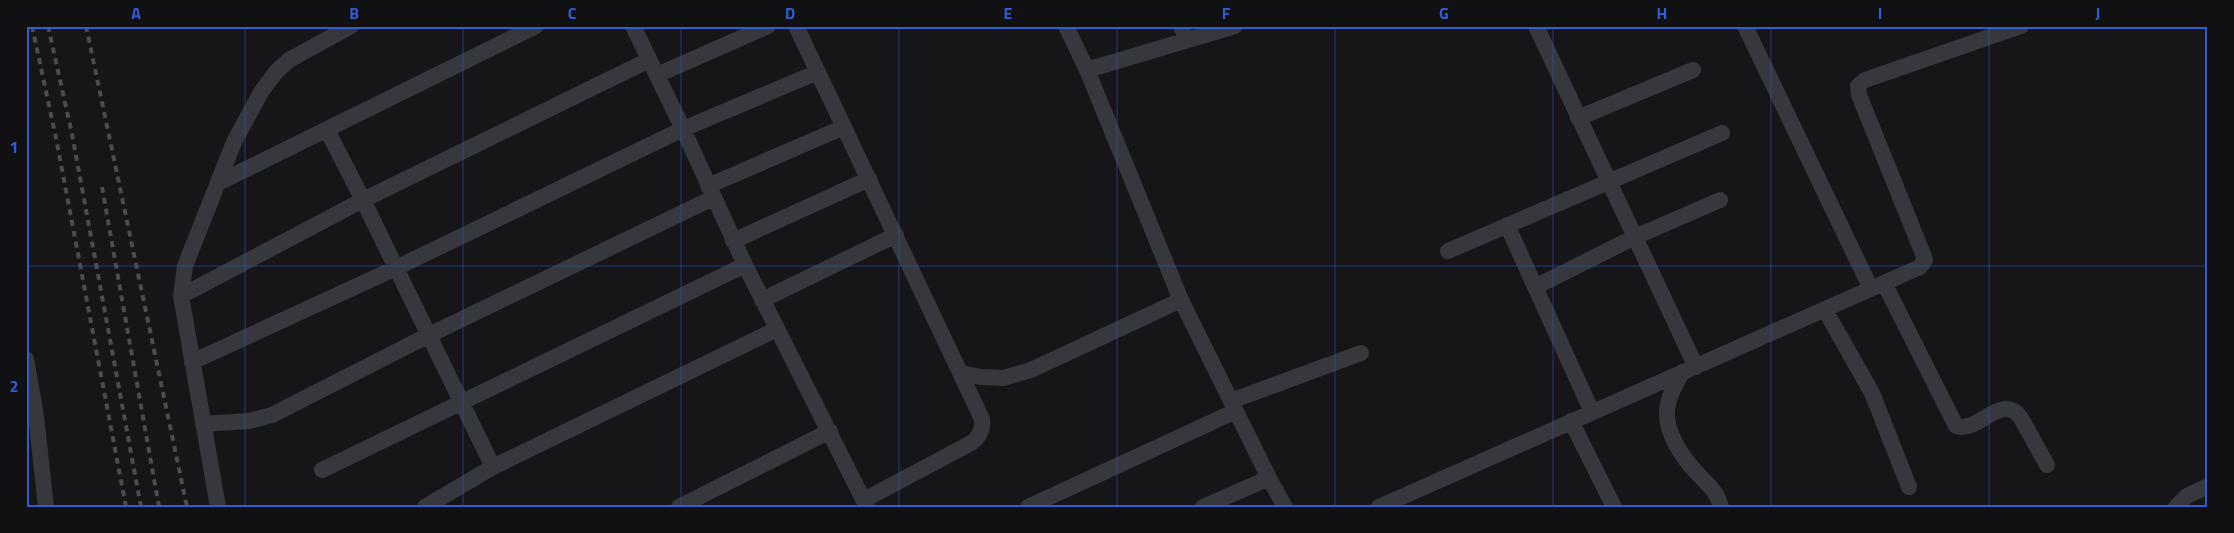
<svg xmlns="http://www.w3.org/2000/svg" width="2234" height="533" viewBox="0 0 2234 533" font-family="'Titillium Web',sans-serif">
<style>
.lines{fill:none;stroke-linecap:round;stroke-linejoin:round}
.minor{stroke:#37383d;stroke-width:16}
.rail{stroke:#4a4c52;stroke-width:4;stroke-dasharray:6 5;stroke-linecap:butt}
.grid{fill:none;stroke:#325cd3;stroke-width:1;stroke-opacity:0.55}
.neatline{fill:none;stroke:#325cd3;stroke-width:2}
.grid-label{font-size:16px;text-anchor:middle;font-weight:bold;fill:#325cd3}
</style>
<rect width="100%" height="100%" fill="#161618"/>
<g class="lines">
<path class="minor" d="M633 26 683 129 745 265 867 507
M796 26 982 419C983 429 980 437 971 443L864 500
M1066 26 1087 70 1181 300 1269 478 1285 507
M1181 26 1187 40
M1536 26 1696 367
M1745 26 1871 289
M1087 70 1235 26
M657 75 768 26
M1578 118 1693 70
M327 130 363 200 493 467
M218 183 536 26
M708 186 844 127
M1507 225 1592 412
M733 241 869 179
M1448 251 1722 133
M1884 283 1956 426C1978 434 2002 391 2021 418L2047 465
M1535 287 1635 237 1720 200
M181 296 363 200 649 60
M762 300 896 235
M1825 310 1872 393 1909 487
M26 359 36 416 46 507
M192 362 396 268 683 129 818 72
M1682 372C1677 383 1670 392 1668 404 1662 428 1681 456 1697 473 1707 484 1717 491 1721 507
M962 373 981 377 1003 378 1031 370 1181 300
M1231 401 1361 353
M1571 421 1614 507
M203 424 249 421 272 415 429 335 713 198
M322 470 745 265
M218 507 181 296 185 266 234 142 261 92 276 72 289 60 351 26
M425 507 493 467 777 329
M679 507 830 431
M1028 507 1236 411
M1203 507 1269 478
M1379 507 1920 267 1925 260 1923 254 1859 95 1858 86 1865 80 2021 26
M2176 507 2187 496 2208 486"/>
<path class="rail" d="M32 26 56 138 126 507
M48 26 72 134 141 507
M86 26 187 507
M102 187 159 507"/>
</g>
<path class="grid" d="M245 26V507M463 26V507M681 26V507M899 26V507M1117 26V507M1335 26V507M1553 26V507M1771 26V507M1989 26V507M26 266H2208"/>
<rect width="2234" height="533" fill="none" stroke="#111113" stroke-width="55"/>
<rect x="28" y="28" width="2178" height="478" class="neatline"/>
<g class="grid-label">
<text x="136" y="19">A</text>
<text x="354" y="19">B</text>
<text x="572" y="19">C</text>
<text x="790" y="19">D</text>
<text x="1008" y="19">E</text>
<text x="1226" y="19">F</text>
<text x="1444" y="19">G</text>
<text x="1662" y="19">H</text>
<text x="1880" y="19">I</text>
<text x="2098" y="19">J</text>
<text x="14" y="153">1</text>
<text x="14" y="392">2</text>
</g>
</svg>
